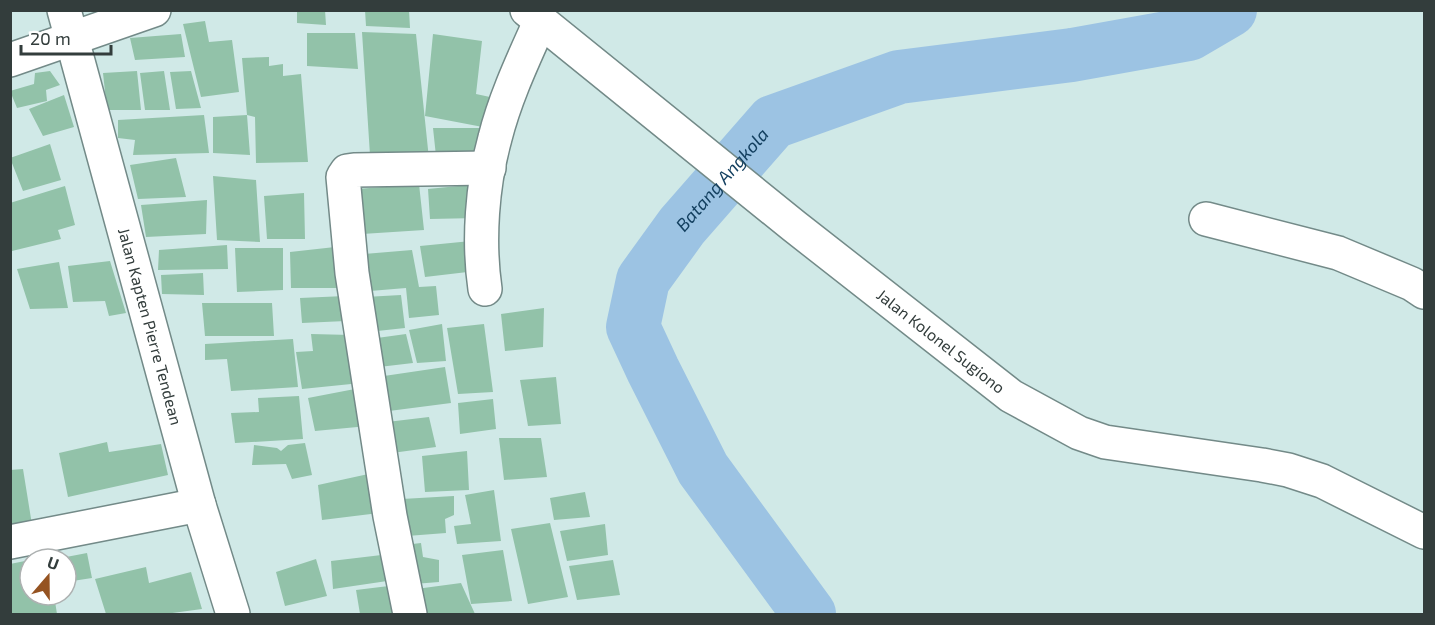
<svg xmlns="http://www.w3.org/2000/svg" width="1435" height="625" viewBox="0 0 1435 625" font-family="'Exo 2',sans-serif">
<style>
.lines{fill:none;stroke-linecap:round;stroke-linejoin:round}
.river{stroke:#9cc3e3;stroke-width:54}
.building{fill:#92c2a9}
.minor-casing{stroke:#738a88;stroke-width:36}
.minor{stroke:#fff;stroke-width:33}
.labels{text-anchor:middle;stroke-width:4.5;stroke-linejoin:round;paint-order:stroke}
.street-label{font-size:16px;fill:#333d3c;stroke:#fff}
.water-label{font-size:18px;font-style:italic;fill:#144060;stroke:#fff}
</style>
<rect width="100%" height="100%" fill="#d0e9e7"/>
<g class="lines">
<path class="river" id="s1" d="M809 614 703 469 653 370 633 327 643 280 682 226 773 122 899 77 1072 55 1189 34 1230 10"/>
</g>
<path class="building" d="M297 10H325L326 25 297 23Z
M365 10H409L410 28 366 26Z
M205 21 209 42 232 40 239 92 201 97 183 24Z
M362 32 416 34 429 159 370 155Z
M307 33H355L358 69 307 66Z
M181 34 185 57 135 60 130 38Z
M433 34 482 41 476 94 490 97V128L485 156H436L433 128H488L425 116Z
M269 57V66L283 64V76L301 74 308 162 256 163 255 117 247 115 242 58Z
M50 71 60 85 46 90 47 101 17 108 10 91 34 84 35 73Z
M137 71 141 110H107L103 73Z
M164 71 170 110H145L140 73Z
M191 71 201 108 176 109 170 72Z
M64 95 74 127 43 136 29 109Z
M204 115 209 153 133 155 135 140 118 138V120Z
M247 115 250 155 213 153V117Z
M50 144 61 180 23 191 10 158Z
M176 158 186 197 138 199 130 165Z
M213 176 256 180 260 242 217 240Z
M419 184 424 230 362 234 357 189Z
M478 184 477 218 430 219 428 189Z
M65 186 75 225 58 230 61 239 12 251 10 203Z
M304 193 305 239H267L264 196Z
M207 200 206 234 146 237 141 205Z
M471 241 476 271 425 277 420 246Z
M227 245 228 269 158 270 159 250Z
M335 247 340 288H291L290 252Z
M235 248H283V290L237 292Z
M412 250 419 287 436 286 439 315 409 318 406 288 370 291 364 254Z
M110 261 126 313 109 316 105 301 73 302 68 266Z
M59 262 68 308 30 309 17 269Z
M203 273 204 295 162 294 161 275Z
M401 295 405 328 368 332 365 297Z
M345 296 346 321 302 323 300 298Z
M202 303H272L274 336H205Z
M544 308 543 347 505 351 501 314Z
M442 324 446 361 417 363 409 330Z
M484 324 493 392 458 394 447 328Z
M311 334 351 335 361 383 302 389 296 352 313 351Z
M406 334 413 363 379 367 377 338Z
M293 339 298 387 231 391 227 359 205 360V344Z
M445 367 451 403 389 411 384 376Z
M556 377 561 424 528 426 520 380Z
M360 388 368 426 315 431 308 398Z
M299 396 303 439 235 443 231 413 259 412 258 398Z
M493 399 496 429 460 434 458 403Z
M429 417 436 447 392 453 387 422Z
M499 438H541L547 477 504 480Z
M107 442 109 452 161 444 168 475 68 497 59 453Z
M305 443 312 475 292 479 286 464 252 465 254 445 277 448 281 451 288 445Z
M467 451 469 490 425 492 422 456Z
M23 469 33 531 10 532V470Z
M373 473 379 513 322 520 318 485Z
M494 490 501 541 457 544 454 526 471 524 465 495Z
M585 492 590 517 554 520 550 498Z
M454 496V515L445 519 446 533 407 536 402 499Z
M550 523 568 597 528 604 511 529Z
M605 524 608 555 567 561 560 531Z
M421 543 423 557 439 560V582L414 584 404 545Z
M503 550 512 601 471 604 462 555Z
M87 553 92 578 66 582V559L61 558Z
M390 554 394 580 333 589 331 561Z
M316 559 327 596 285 606 276 572Z
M30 560V595H54L57 614H10V564Z
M613 560 620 595 577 600 569 566Z
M146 567 149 583 191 572 202 609 165 614H106L95 579Z
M461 583 475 614H419L416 589Z
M397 585 401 614H360L356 590Z"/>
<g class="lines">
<defs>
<g id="minor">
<path id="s2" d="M64 10 199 505 233 614"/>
<path id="s3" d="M527 10 794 226 1011 396 1079 433 1105 442 1262 465 1288 470 1322 481 1424 532"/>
<path d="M10 60 154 10"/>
<path d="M1206 219 1338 253 1412 284 1424 292"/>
<path d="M485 289C478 241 482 185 495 138 505 98 523 60 540 22"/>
<path d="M10 542 199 505"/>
<path d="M410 614 390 516 352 273 343 177 347 171 354 170 489 168"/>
</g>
</defs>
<use href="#minor" class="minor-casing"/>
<use href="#minor" class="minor"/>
</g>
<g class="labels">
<g class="street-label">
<text dy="6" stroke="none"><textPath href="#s2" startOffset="328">Jalan Kapten Pierre Tendean</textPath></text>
<text dy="6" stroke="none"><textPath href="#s3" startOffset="530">Jalan Kolonel Sugiono</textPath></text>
</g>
<g class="water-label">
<text dy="6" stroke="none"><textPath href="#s1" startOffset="514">Batang Angkola</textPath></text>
</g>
</g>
<rect width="1435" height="625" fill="none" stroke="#333d3c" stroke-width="24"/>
<g transform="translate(48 577) rotate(20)"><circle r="28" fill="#ffffff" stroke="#adb1b1" stroke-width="1.5"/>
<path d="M0-4.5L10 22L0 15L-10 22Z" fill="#955321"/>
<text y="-9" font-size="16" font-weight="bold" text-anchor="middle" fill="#333d3c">U</text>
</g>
<path d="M21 45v9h90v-9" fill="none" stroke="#333d3c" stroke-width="3"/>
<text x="30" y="45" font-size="18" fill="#333d3c" stroke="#ffffff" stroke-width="4.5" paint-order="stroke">20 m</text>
</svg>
